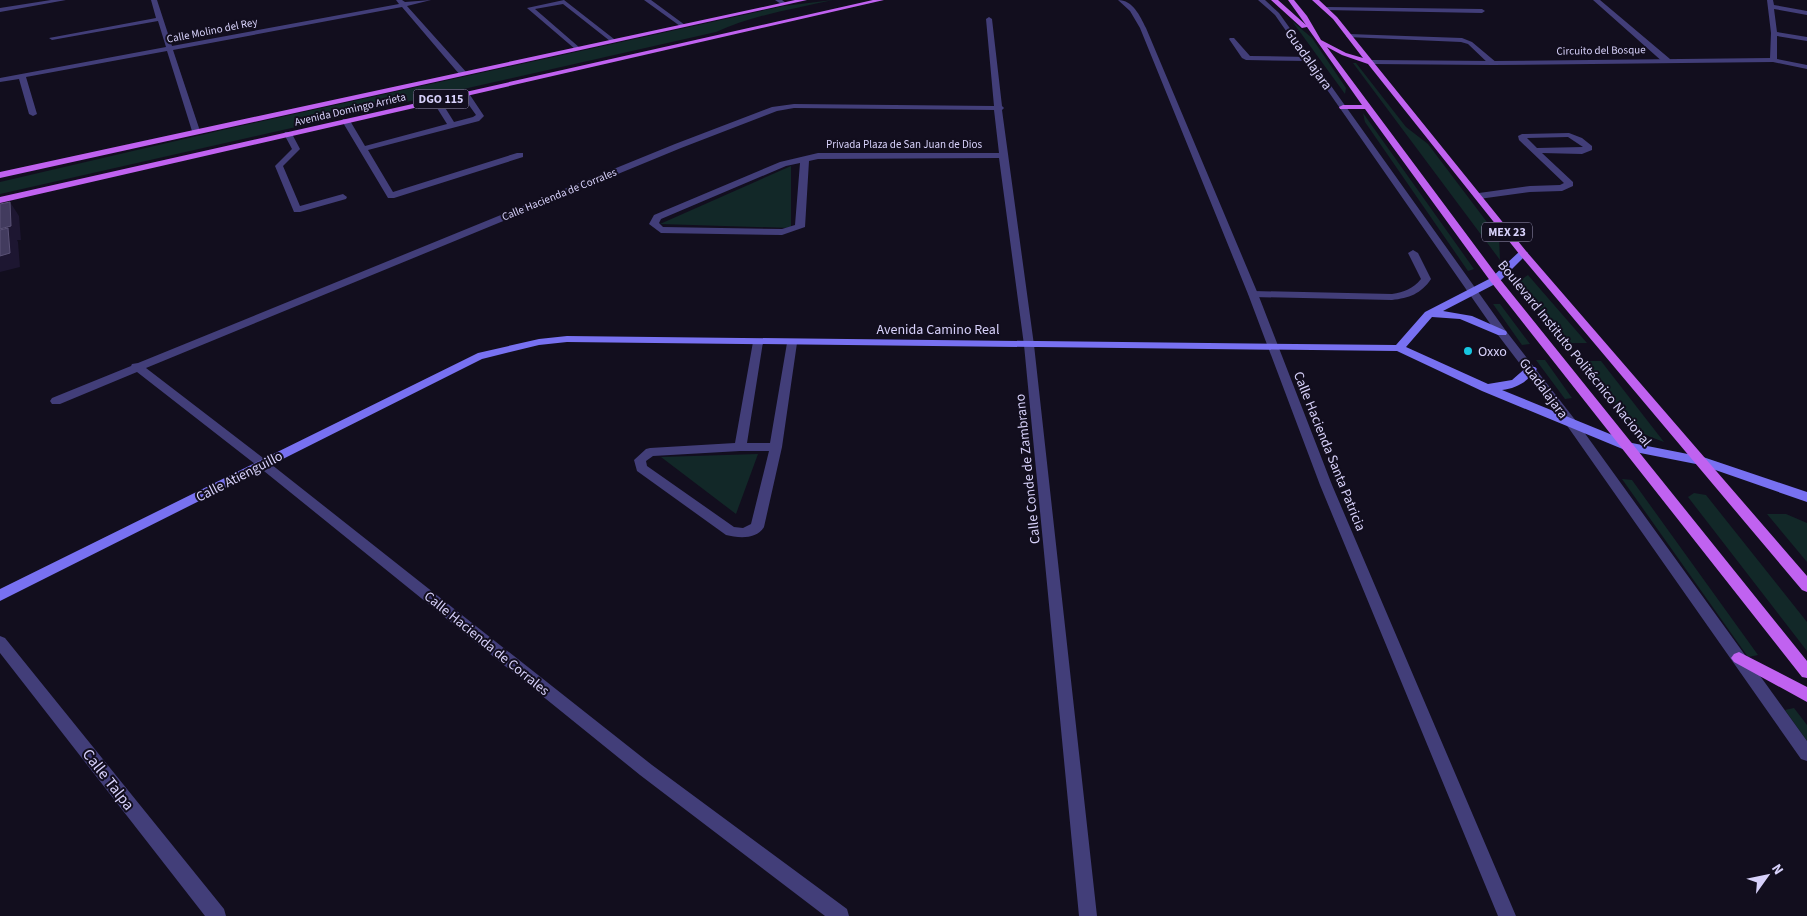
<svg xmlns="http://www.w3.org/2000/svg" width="1807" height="916" viewBox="0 0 1807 916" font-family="'Source Sans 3',sans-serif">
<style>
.green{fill:#122828}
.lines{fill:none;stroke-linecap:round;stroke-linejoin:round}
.lane{fill:#423e79;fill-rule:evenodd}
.street{fill:#423e79;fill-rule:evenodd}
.secondary{fill:#7871f1;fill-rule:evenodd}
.primary{fill:#c062f0;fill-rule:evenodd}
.shaded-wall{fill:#1d1631}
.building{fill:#423b5e;stroke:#5a5276}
.poi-dot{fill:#16c6e1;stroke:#120e1e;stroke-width:2}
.labels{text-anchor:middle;stroke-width:4;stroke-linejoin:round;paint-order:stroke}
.far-street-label{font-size:11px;fill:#d7d1fa;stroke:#120e1e}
.shield{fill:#120e1e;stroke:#9c96b8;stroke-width:1}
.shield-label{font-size:12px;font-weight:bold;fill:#d7d1fa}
.street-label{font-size:14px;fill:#d7d1fa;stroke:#120e1e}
.poi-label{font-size:14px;fill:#d7d1fa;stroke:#120e1e;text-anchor:start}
.near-street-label{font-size:16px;fill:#d7d1fa;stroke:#120e1e}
</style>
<rect width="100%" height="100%" fill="#120e1e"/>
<path class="green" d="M833 0C793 9 753 15 716 32L0 194V182L227 129 784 6Z
M1292 21 1312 38 1346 88 1345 94Z
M1353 63H1356L1406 127 1428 144 1499 238 1500 260Z
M1363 113 1474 269 1468 271 1365 122Z
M791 166V228L660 224Z
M1528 275 1587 343H1566L1518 282Z
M1493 304H1500L1530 344 1522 345Z
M1536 360H1545L1572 398 1565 399Z
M1582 361H1601L1664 442 1635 431Z
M758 454 736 514 661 457Z
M1622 479 1632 480 1758 655 1748 657Z
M1694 493 1706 495 1807 622V651L1688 497Z
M1767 514H1786L1807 523V562Z
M1794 708 1807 725V741L1785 710Z"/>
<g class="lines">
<path class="lane" d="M564 0 614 39V41H610L563 4 535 9 580 48 575 49 527 8Z
M775 0H782L786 3 781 4Z
M1593 0H1600L1670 59V63H1664Z
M1327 7 1482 9 1485 11 1482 13 1325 10 1324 9Z
M1349 34 1462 38 1472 42 1497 63 1490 65 1468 44 1461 42 1347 37 1346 36Z
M1230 38H1234L1250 56 1309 57 1313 59 1309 61 1246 60 1242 58 1229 39Z
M462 92H468L484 116 479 121 368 150 393 192 517 153H523V157L394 198H388L342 121 343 119H349L365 146 447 124 432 100 433 98H439L454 122 473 117 476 115 461 94Z
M285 132H291L300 149 283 166 300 206 343 194 347 197 346 199 300 212H294L275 166 292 149 284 134Z
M1569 133 1582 138 1592 146V150L1582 154 1542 153 1573 182V186L1562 191 1530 192 1479 199 1475 196 1479 193 1530 186 1560 185 1564 183 1519 140 1518 136 1522 134ZM1568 137 1583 147 1537 148 1527 138Z
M1413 250 1418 253 1431 279C1421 294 1409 298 1392 300L1253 297 1248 294 1253 291 1392 294C1404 292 1413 289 1421 279L1408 253Z"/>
<path class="street" d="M51 0H66L0 12V8Z
M151 0H157L172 46 399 4 396 0H402L405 2 431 0 407 6 467 73 460 75 402 7 173 50 200 131 196 133 192 131 167 51 26 77 37 114 33 116 29 114 19 79 0 82V78L166 47 158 21 52 40 49 38 156 18Z
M644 0H651L685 25 680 26Z
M1118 0C1133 0 1140 16 1146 28L1258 294 1332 485 1516 916H1498L1320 485 1248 294 1140 28 1130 11Z
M1258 0H1265L1279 13 1506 331 1576 421 1807 741V761L1801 759 1568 427 1498 335 1275 15Z
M1767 0H1773L1774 5 1807 11V15L1774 9 1777 32 1807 37V41L1777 36V59L1807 65V69L1773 62 1493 65 1370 64 1366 62 1370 60 1493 61 1770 58 1771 33Z
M989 17 992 19 1002 106 1004 108 1002 110 1034 345 1097 916H1079L1024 345 999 158 818 159 809 161 805 227 782 235 661 233 649 224 654 215 780 162 818 153H999L994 110 794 108 777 111 681 148 146 368 267 461 652 765 847 909 849 916H825L640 775 259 467 137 372 60 404H52L50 401 52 398 131 366 132 364 138 363 675 144 772 107 794 104 994 106 986 19ZM800 163 795 225 782 229 663 227 659 223 661 219 786 166Z
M758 339 763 342 747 443H770L787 343 792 340 797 343 782 447 764 527C756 540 738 538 726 535L637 471 634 460 646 449 650 448 735 443 753 342ZM740 451H769L751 524 743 528 734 527 647 466 646 461 653 456Z
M0 636 5 638 224 909 226 916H205L0 653Z"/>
<path class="secondary" d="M1523 250 1528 253 1499 282 1443 311 1472 316 1506 331 1507 333 1506 335H1498L1460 319 1432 317 1406 347 1488 384 1512 380 1527 367H1535L1537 369C1527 382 1517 388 1502 390L1632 443 1703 457 1807 492V502L1701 465 1625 450 1482 391 1397 351 567 342 539 345 482 359 0 601V589L478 353 539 339 567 336 1396 345 1425 312 1491 278 1520 251Z"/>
<path class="primary" d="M795 0H807L0 178V172Z
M873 0H884L0 203V197Z
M1271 0H1278L1306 25 1288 0H1294L1307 16 1321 40 1346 53 1363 58 1333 19 1312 0H1319L1337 17 1526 251 1807 576V592L1802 590 1520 255 1368 64 1342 55 1327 47 1499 278 1807 661V678L1802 677 1491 282 1365 109H1340L1339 107 1343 105H1362L1307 27 1302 28Z
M1739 652 1807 687V702L1734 662 1731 658 1734 654Z"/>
</g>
<path class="shaded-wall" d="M10 202 19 216 21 240H17L18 242 20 267 0 272V229Z"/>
<path class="building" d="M10 202 11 226 0 229V204Z
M8 228 10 253 0 256V230Z"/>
<circle class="poi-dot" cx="1468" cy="351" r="5"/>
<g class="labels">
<g class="far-street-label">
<text transform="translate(212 30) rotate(-11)" y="4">Calle Molino del Rey</text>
<text transform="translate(1601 50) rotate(-1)" y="4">Circuito del Bosque</text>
<text transform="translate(350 109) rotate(-13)" y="4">Avenida Domingo Arrieta</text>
<text x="904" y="148">Privada Plaza de San Juan de Dios</text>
<text transform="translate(559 194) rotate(-22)" y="4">Calle Hacienda de Corrales</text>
</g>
<g class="shield">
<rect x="413.5" y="89.5" width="55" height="19" rx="4"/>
<rect x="1482" y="222.5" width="50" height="19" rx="4"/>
</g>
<g class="shield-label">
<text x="441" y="103">DGO 115</text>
<text x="1507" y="236">MEX 23</text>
</g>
<g class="street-label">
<text transform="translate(1309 59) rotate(55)" y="5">Guadalajara</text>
<text x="938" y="334">Avenida Camino Real</text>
<text transform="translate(1575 353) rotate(51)" y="5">Boulevard Instituto Politécnico Nacional</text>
<text transform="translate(1544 388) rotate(53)" y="5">Guadalajara</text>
<text transform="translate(1330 451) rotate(68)" y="5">Calle Hacienda Santa Patricia</text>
<text transform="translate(1027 469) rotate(-96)" y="5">Calle Conde de Zambrano</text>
<text transform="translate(239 476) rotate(-27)" y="5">Calle Atienguillo</text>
<text transform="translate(487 643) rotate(39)" y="5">Calle Hacienda de Corrales</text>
</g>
<g class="poi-label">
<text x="1478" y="356">Oxxo</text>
</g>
<g class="near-street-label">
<text transform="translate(109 779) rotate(52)" y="6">Calle Talpa</text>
</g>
</g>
<g transform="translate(1767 876) rotate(57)" stroke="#120e1e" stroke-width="4" paint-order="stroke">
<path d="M0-4L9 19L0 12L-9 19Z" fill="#d7d1fa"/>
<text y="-8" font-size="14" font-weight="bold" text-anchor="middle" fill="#d7d1fa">N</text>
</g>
</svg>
